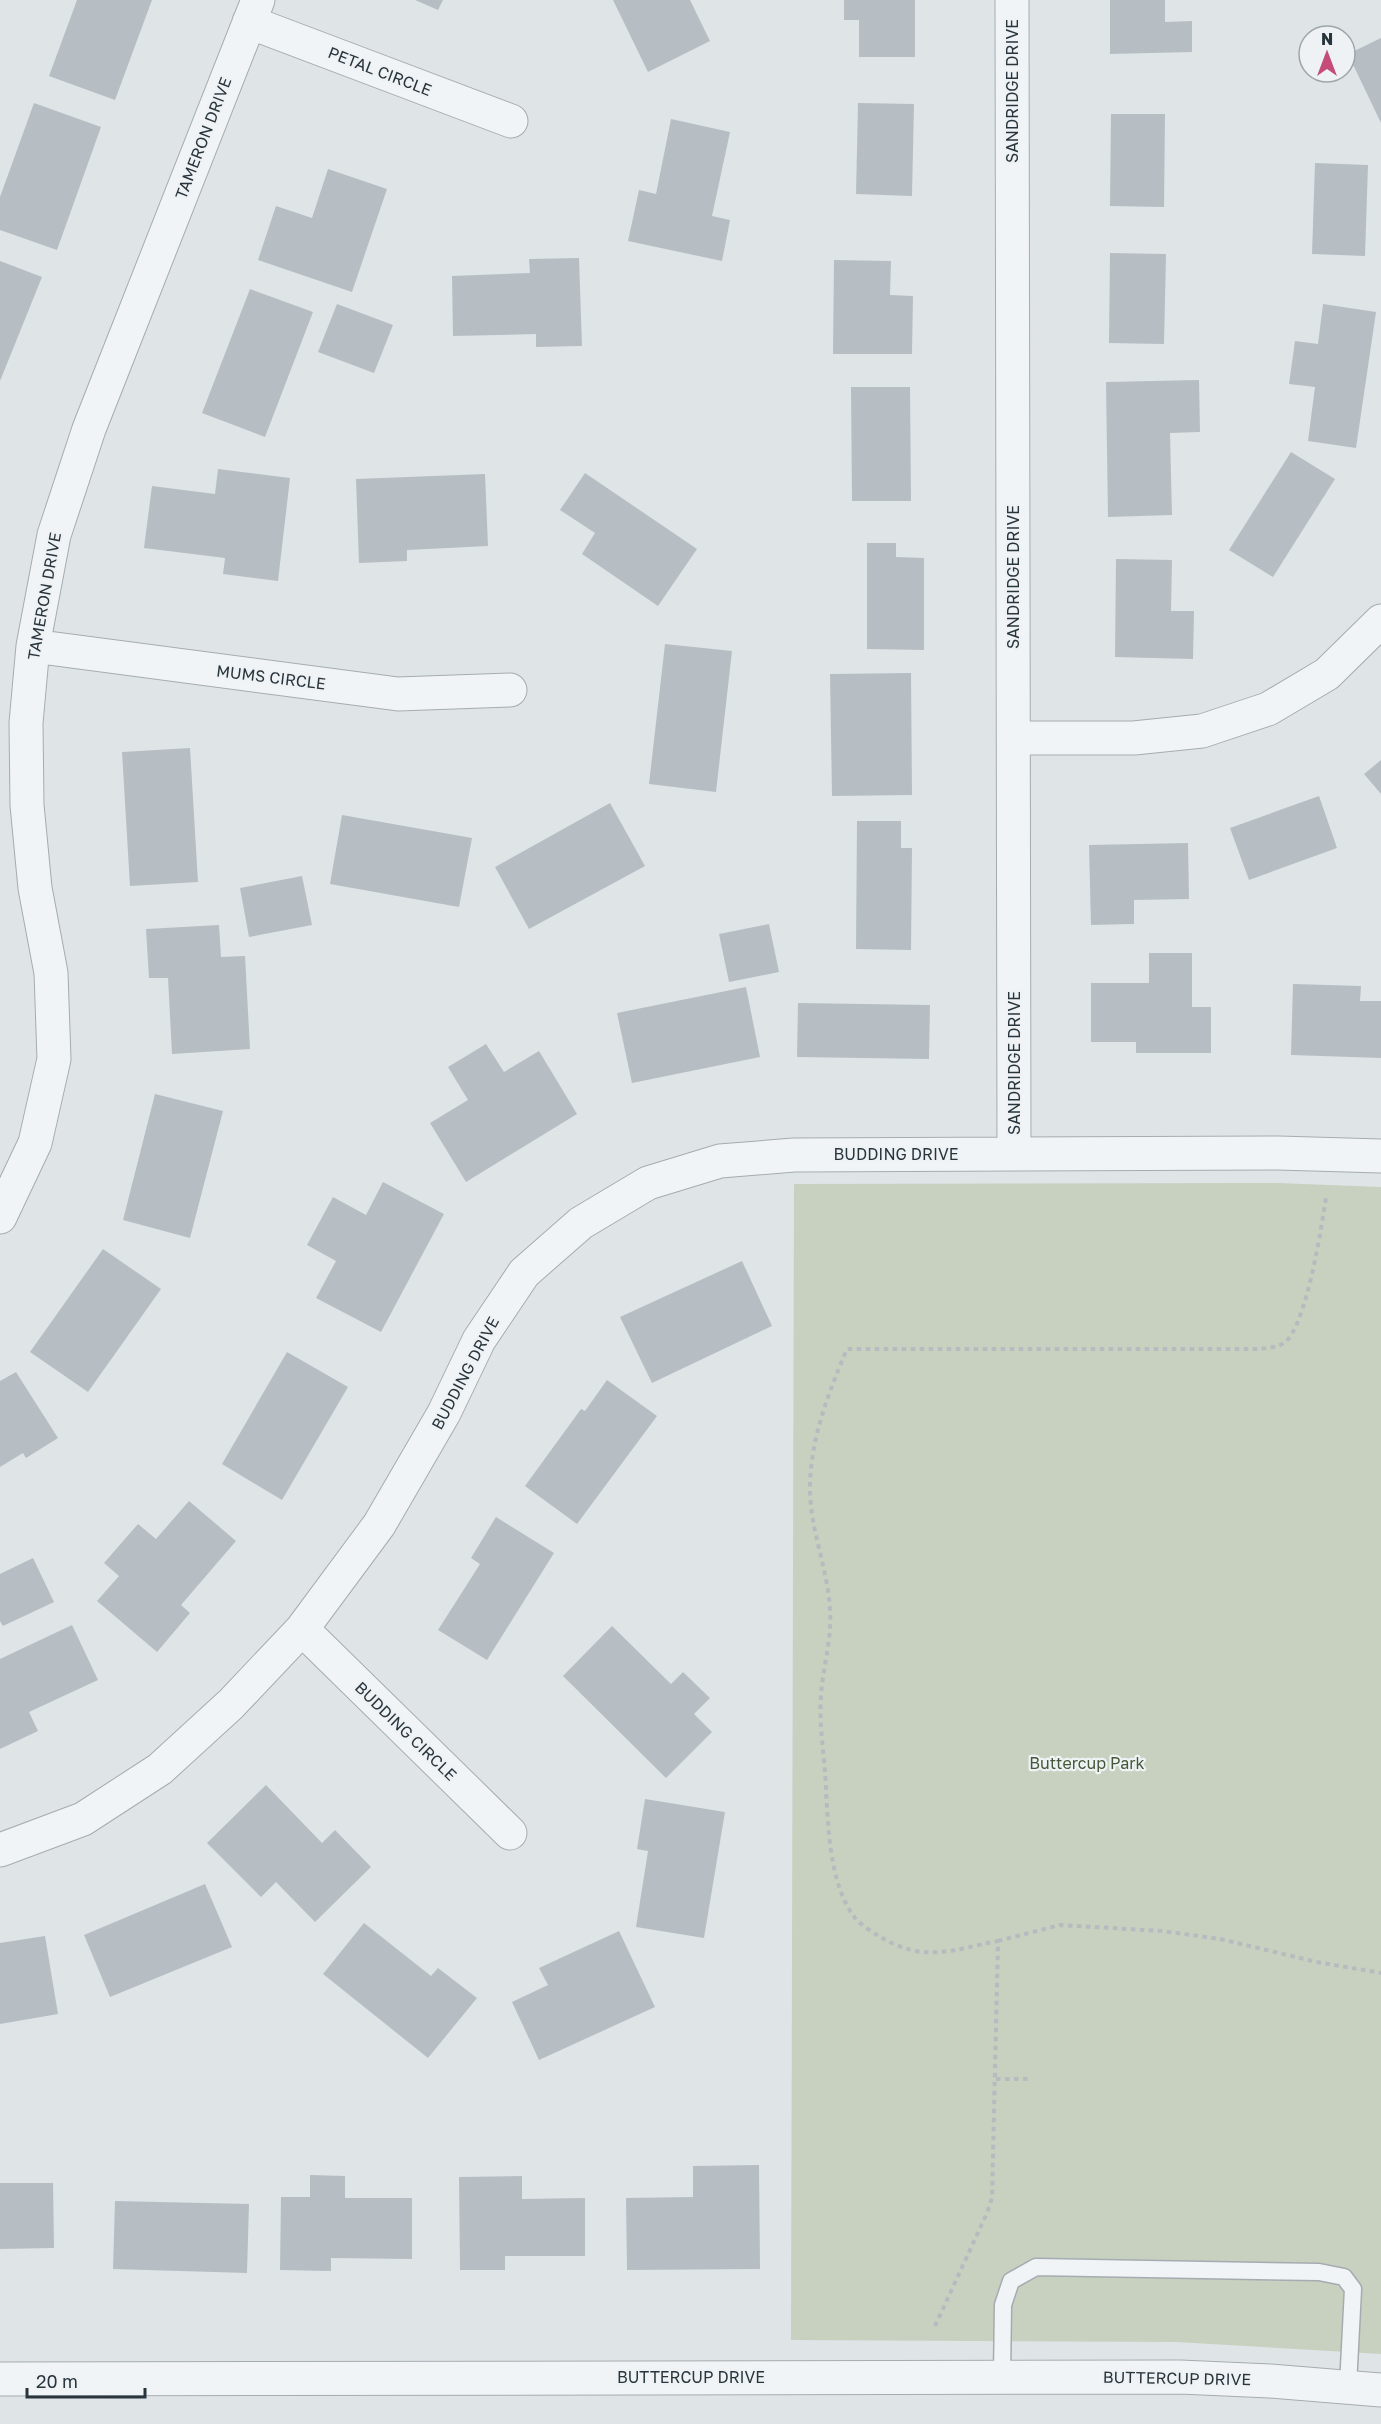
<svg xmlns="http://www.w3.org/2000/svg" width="1381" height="2424" viewBox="0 0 1381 2424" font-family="'Golos Text',sans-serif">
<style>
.green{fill:#c8d0c0}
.building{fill:#b6bec4}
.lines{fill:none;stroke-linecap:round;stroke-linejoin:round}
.service-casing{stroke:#a5acb1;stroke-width:19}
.minor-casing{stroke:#a5acb1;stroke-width:35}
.path{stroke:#b5bbbe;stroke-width:4;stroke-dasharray:4.5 4.5;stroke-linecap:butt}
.service{stroke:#f1f4f6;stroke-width:16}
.minor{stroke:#f1f4f6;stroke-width:33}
.labels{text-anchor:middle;stroke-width:4.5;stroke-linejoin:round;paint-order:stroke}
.street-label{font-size:16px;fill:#29353d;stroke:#eef2f5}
.park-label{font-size:16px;fill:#445837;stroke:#eef2f5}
</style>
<rect width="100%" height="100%" fill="#dfe4e7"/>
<path class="green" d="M1277 1183 1381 1187V2354L1176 2342 791 2340 794 1184Z"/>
<path class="building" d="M77 0H152L115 100 49 76Z
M415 0H443L438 10Z
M613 0H690L710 41 648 72Z
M844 0H915V57H859V20H844Z
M1110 0H1165V22L1192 21V52L1110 54Z
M1381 38V123L1348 54Z
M34 103 101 127 57 250 0 230V197Z
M858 103 914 104 912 196 856 194Z
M1111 114H1165L1164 207 1110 206Z
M671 119 730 132 712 216 730 220 722 261 628 241 639 190 656 194Z
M1315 163 1368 165 1365 256 1312 254Z
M328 169 387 189 352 292 258 260 276 206 312 218Z
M1110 253 1166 254 1164 344 1109 343Z
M579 258 582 346 536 347V334L453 336 452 276 530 273 529 259Z
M834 260 891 261 890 295 913 296 912 354H833Z
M0 261 42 277 0 381Z
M250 289 313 312 265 437 202 413Z
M337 304 393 325 374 373 318 352Z
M1323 304 1376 312 1356 448 1308 441 1315 387 1289 384 1295 341 1318 344Z
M1199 380 1200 432 1170 433 1172 515 1108 517 1106 382Z
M851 387H910L911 501H852Z
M1291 452 1335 479 1273 577 1229 550Z
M218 469 290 478 278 581 223 574 225 558 144 548 152 486 215 494Z
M585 473 697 549 658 606 582 554 595 533 560 510Z
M485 474 488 546 407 550V561L359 563 356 479Z
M867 543H896V557L924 558V650L867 649Z
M1116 559 1172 560 1171 611H1194L1193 659 1115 657Z
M665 644 732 651 716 792 649 784Z
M911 673 912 795 832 796 830 674Z
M190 748 198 882 130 886 122 752Z
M1381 760V794L1364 774Z
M1319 796 1337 848 1249 880 1230 828Z
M610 803 645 866 529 929 495 867Z
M342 815 472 838 459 907 330 884Z
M857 821H901V848H912L911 950 856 949Z
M1188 843 1189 899 1134 900V924L1091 925 1089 845Z
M302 876 312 925 249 937 240 888Z
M769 924 779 972 729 982 719 934Z
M219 925 221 957 245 956 250 1049 172 1054 168 978H149L146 929Z
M1149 953H1192V1007H1211V1053H1136V1042H1091V983H1149Z
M1293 984 1361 986 1360 1001H1381V1058L1291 1055Z
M746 987 760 1057 632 1083 617 1013Z
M798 1003 930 1005 929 1059 797 1057Z
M486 1044 504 1072 539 1051 577 1114 466 1182 430 1123 468 1100 448 1067Z
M155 1094 223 1111 190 1238 123 1220Z
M383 1182 444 1214 381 1332 316 1298 336 1261 307 1245 333 1197 366 1215Z
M103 1249 161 1289 88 1392 30 1352Z
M742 1261 772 1326 652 1383 620 1317Z
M287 1352 348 1387 282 1500 222 1464Z
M16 1372 58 1438 26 1458 23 1453 0 1467V1381Z
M607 1380 657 1416 577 1524 525 1486 581 1409 585 1411Z
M189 1501 236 1541 181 1605 190 1613 157 1652 97 1601 119 1576 104 1563 138 1524 156 1539Z
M496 1517 554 1553 487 1660 438 1630 480 1564 471 1558Z
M33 1558 54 1602 3 1626 0 1621V1574Z
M72 1625 98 1680 29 1712 38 1731 0 1749V1659Z
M612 1626 671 1684 683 1672 710 1698 694 1714 712 1732 666 1778 563 1676Z
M266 1785 322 1843 335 1830 371 1867 315 1922 276 1882 261 1897 207 1843Z
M645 1799 725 1812 704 1938 636 1927 648 1851 637 1849Z
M205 1884 232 1947 110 1997 84 1935Z
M364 1923 431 1976 438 1968 477 1998 428 2058 323 1974Z
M619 1931 655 2007 539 2060 512 2002 548 1985 539 1968Z
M45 1936 58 2014 0 2024V1943Z
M759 2165 760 2269 627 2270 626 2198 693 2197V2166Z
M310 2175 345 2176V2198H412V2259L331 2258V2271L280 2270 281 2197H310Z
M522 2176V2199L585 2198V2256H505V2270H460L459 2177Z
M0 2183H53L54 2248 0 2249Z
M115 2201 249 2204 247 2273 113 2269Z"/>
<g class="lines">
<defs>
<path id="service" d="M1002 2376 1003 2305 1011 2281 1036 2267 1319 2272 1344 2277 1353 2289 1348 2386"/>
<path id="minor" d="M1012 0 1014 1154
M249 22 511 121
M33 646 398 694 510 690
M1014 738H1134L1202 731 1268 709 1327 674 1381 621
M0 1217 35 1143 54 1059 51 973 35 888 27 805 26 723 33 646 54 535 89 429 258 0
M302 1629 510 1833
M0 1850 83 1819 160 1769 231 1704 302 1629 379 1525 444 1413 479 1340 524 1273 581 1223 648 1183 720 1161 794 1155 1278 1153 1381 1156
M0 2379 1180 2377 1270 2381 1381 2390"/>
</defs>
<use href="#service" class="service-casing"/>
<use href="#minor" class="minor-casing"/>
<path class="path" d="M998 1941 1060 1925 1162 1931 1220 1939 1317 1962 1381 1973
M996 2079H1032
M935 2326 987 2213 992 2198 998 1941C951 1950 925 1963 880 1937 872 1932 861 1925 855 1918 827 1882 828 1816 825 1772 823 1747 819 1721 821 1695 823 1667 832 1639 830 1610 828 1569 810 1530 810 1489 810 1440 828 1394 847 1349H1257C1266 1348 1276 1348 1284 1343 1306 1328 1322 1225 1326 1197"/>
<use href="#service" class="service"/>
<use href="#minor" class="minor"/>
</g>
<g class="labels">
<g class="street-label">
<text transform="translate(380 71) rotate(21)" y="6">PETAL CIRCLE</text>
<text transform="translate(1012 91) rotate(-90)" y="6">SANDRIDGE DRIVE</text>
<text transform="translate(203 138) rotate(-69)" y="6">TAMERON DRIVE</text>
<text transform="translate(1013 577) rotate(-90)" y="6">SANDRIDGE DRIVE</text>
<text transform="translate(44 596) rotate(-80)" y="6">TAMERON DRIVE</text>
<text transform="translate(271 677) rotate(7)" y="6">MUMS CIRCLE</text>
<text transform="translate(1014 1063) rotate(-90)" y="6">SANDRIDGE DRIVE</text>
<text x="896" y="1160">BUDDING DRIVE</text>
<text transform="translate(465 1373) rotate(-62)" y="6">BUDDING DRIVE</text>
<text transform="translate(406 1731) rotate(44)" y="6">BUDDING CIRCLE</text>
<text x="691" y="2383">BUTTERCUP DRIVE</text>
<text transform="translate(1177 2378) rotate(1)" y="6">BUTTERCUP DRIVE</text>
</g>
<g class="park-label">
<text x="1087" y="1769">Buttercup Park</text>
</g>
</g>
<g transform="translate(1327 54)"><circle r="28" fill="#eef2f5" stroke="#9fa6ab" stroke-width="1.5"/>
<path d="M0-4.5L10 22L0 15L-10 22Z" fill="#c54b78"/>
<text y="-9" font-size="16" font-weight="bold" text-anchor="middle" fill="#29353d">N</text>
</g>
<path d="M27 2388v9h118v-9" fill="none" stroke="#29353d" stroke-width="3"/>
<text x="36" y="2388" font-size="18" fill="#29353d" stroke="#eef2f5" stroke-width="4.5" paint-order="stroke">20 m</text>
</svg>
